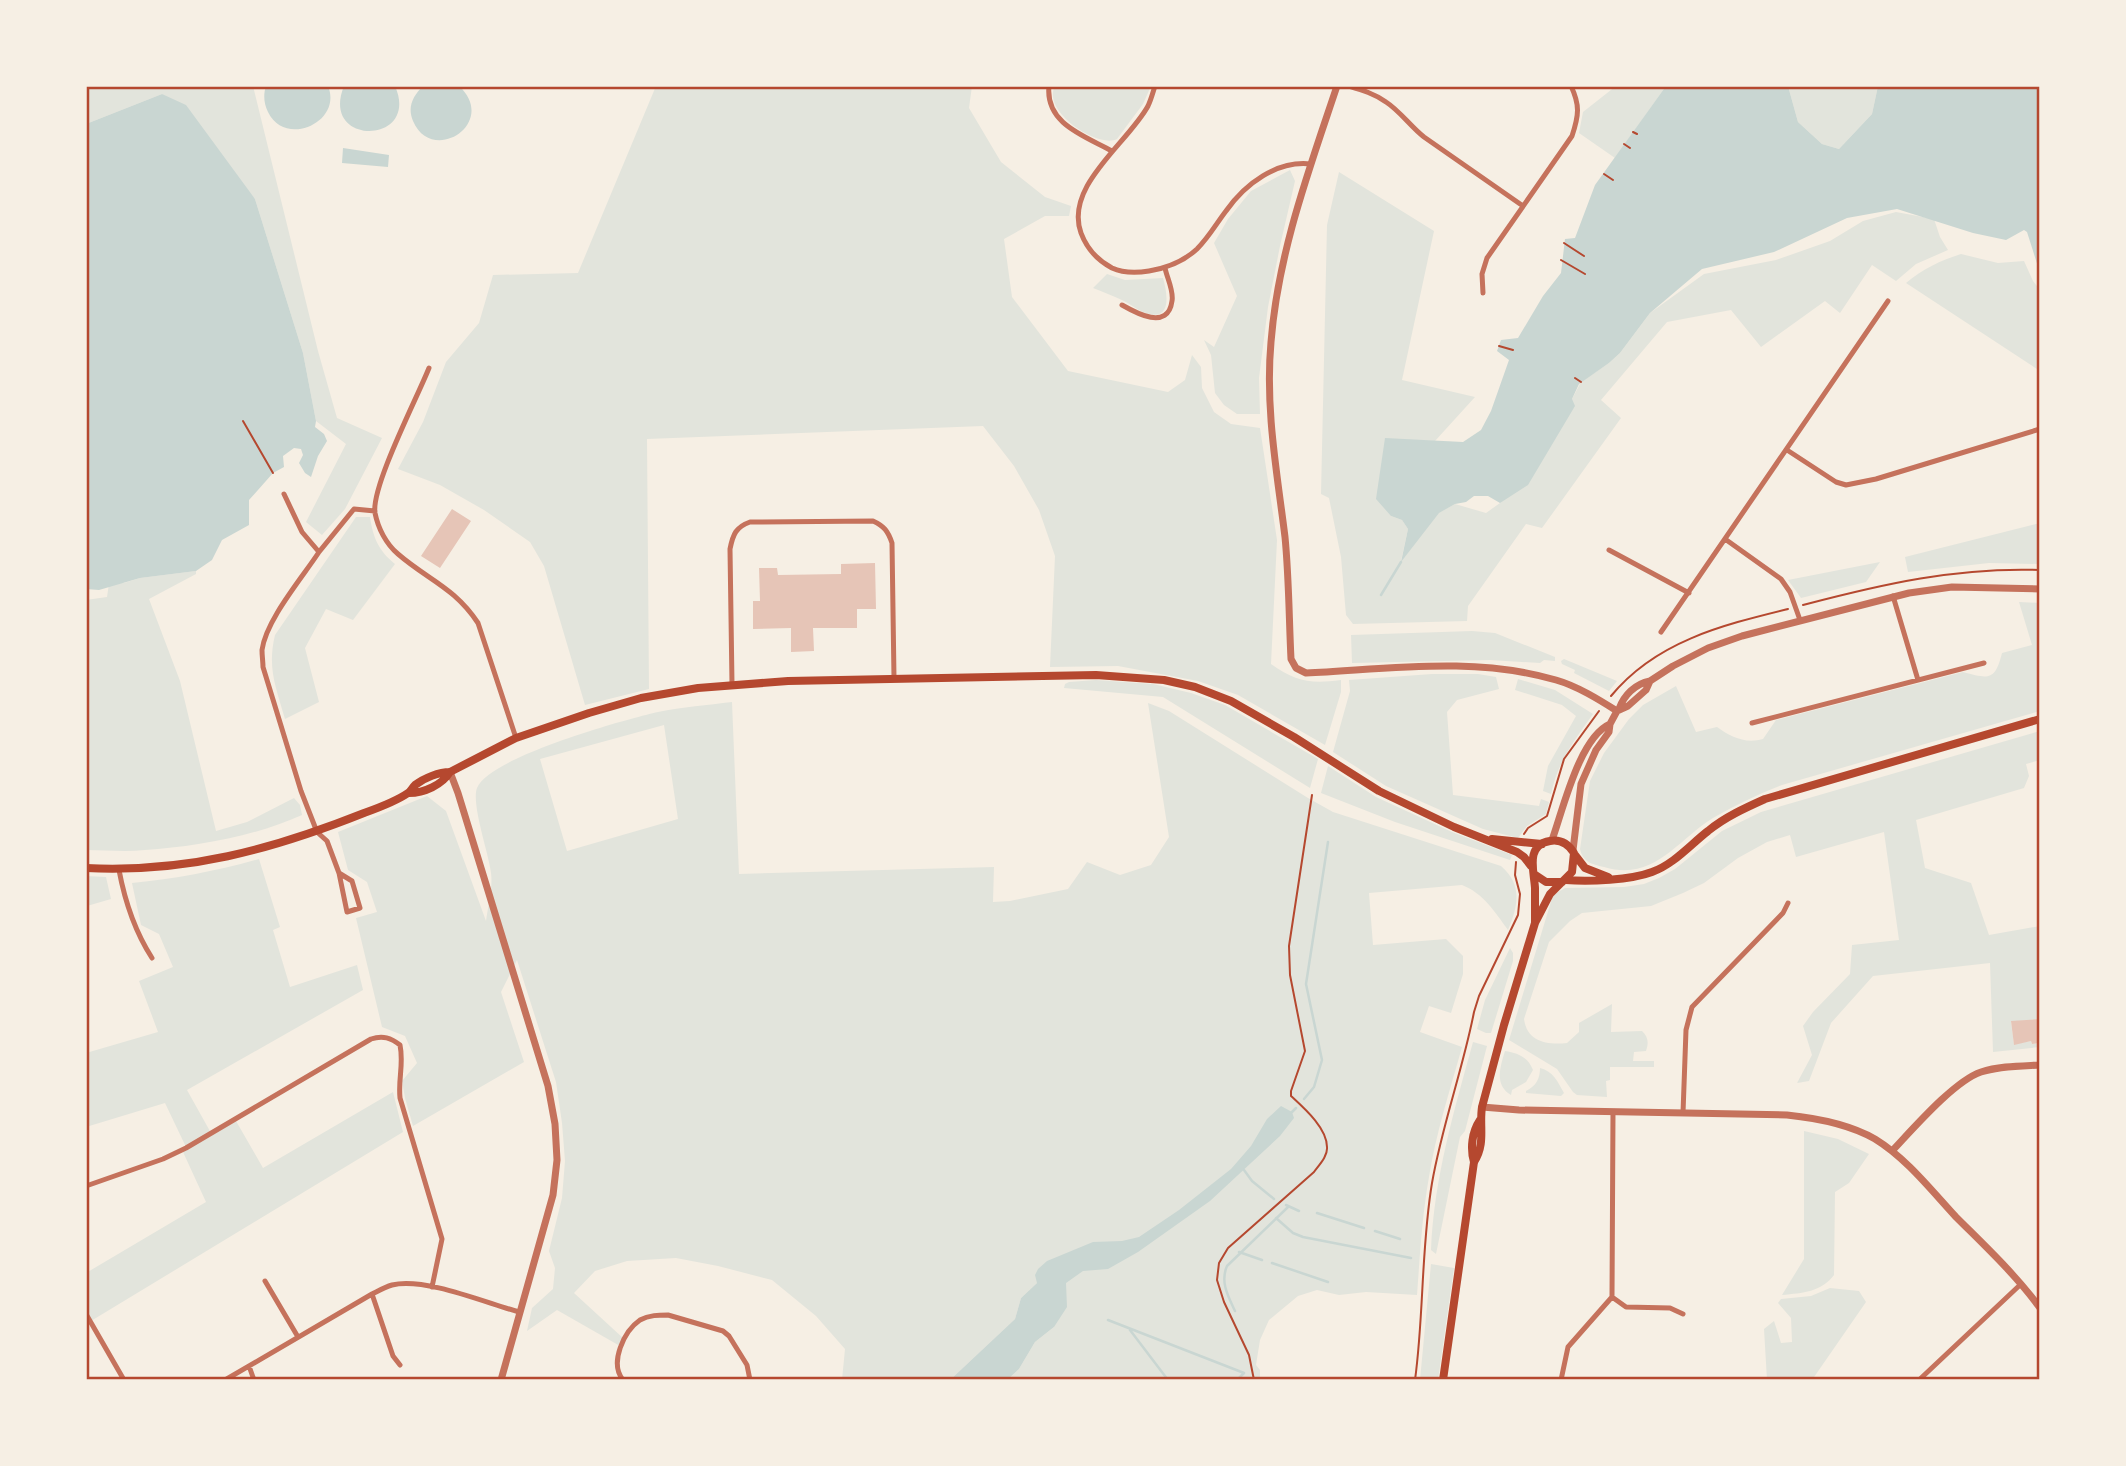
<svg xmlns="http://www.w3.org/2000/svg" width="2126" height="1466" viewBox="0 0 2126 1466" font-family="Jost,sans-serif">
<style>
.green{fill:#e2e4dc;fill-rule:evenodd}
.water{fill:#c9d6d2}
.lines{fill:none;stroke-linecap:round;stroke-linejoin:round}
.stream{stroke:#c9d6d2;stroke-width:2.5}
.building{fill:#e6c5b7}
.path{stroke:#b5482f;stroke-width:2}
.minor{stroke:#c5725c;stroke-width:5}
.tertiary{stroke:#c5725c;stroke-width:7}
.secondary{stroke:#b5482f;stroke-width:8}
.neatline{fill:none;stroke:#b5482f;stroke-width:2.5}
</style>
<rect width="100%" height="100%" fill="#f6efe4"/>
<path class="green" d="M86 86H253L318 351 337 418 382 438 345 509 322 535 306 522 346 444 316 421 303 353 255 199 162 94 86 124Z
M656 86H972L969 108 1001 162 1045 197 1071 206 1069 216H1045L1004 239 1012 297 1068 371 1168 392 1185 380 1192 355 1201 367 1202 388 1214 412 1231 424 1260 428 1277 540 1271 664C1296 682 1311 684 1341 680V692L1325 745 1238 695 1198 681 1118 666 1050 667 1055 556 1039 510 1014 466 983 426 647 439 649 689 585 705 544 566 530 542 484 510 440 485 398 469 423 422 446 362 479 323 493 275 578 273Z
M1055 86H1151L1143 104 1117 139C1099 149 1041 112 1055 86Z
M1616 86H1666L1615 158 1579 133 1583 112Z
M1788 86H1878L1872 114 1839 149 1822 144 1798 122Z
M1290 170 1295 181 1280 246 1268 307 1259 378 1260 414H1237L1224 405 1215 393 1211 355 1204 340 1214 347 1237 296 1214 243 1228 219 1251 191Z
M1339 172 1434 231 1402 380 1475 397 1435 441 1385 439 1391 516 1402 520 1408 529 1401 561 1438 513 1455 504 1486 513 1500 503 1572 399 1581 382 1609 363 1620 353 1650 313 1704 274 1776 260 1830 241 1863 221 1896 212 1934 219 1940 237 1948 250 1916 264 1896 281 1872 265 1840 313 1825 301 1761 347 1731 310 1667 322 1601 400 1621 418 1542 528 1526 524 1468 606 1467 621 1353 624 1346 615 1341 557 1329 498 1321 494 1327 225Z
M1961 254 1998 263 2024 261 2033 281 2040 290V371L1906 283C1923 269 1939 261 1961 254Z
M1107 274 1125 280 1163 278C1168 295 1172 324 1143 312 1136 309 1130 304 1124 301 1114 296 1103 292 1093 288Z
M356 517H370C373 538 379 551 395 564L353 620 326 609 305 648 319 702 285 719C276 687 267 668 275 635Z
M2040 523V564L1989 563 1908 572 1905 557Z
M1880 562 1866 582 1801 598 1788 580Z
M196 571V574L149 599 180 681 216 831 247 822 294 798 300 805 302 815C256 836 195 847 145 850 125 852 105 850 86 850V600L107 597 110 577 124 583 140 578Z
M2019 602 2040 603V711L1782 785C1758 794 1736 805 1713 818 1676 841 1654 882 1604 867 1591 864 1583 862 1580 849L1590 781 1604 753 1629 719 1643 705 1676 686 1696 732 1717 727C1731 737 1745 744 1763 739L1776 720 1963 672C1989 679 1995 681 2002 653L2032 645Z
M1472 631 1495 633 1555 657V661L1544 660 1540 663 1490 660 1352 663 1351 635Z
M1564 659 1617 681 1609 691 1574 673 1575 670 1562 664 1561 661Z
M1432 674H1478L1496 677 1499 689 1457 700 1447 712 1453 795 1539 806 1541 799 1549 802 1546 814 1527 826 1518 838 1483 829 1386 786 1333 752 1350 691 1349 680Z
M1518 679 1555 690 1593 714C1574 741 1558 761 1551 794L1543 791 1548 766 1576 716 1562 705 1515 690Z
M1096 680 1153 684 1191 693 1225 705 1318 759 1310 788 1163 697 1064 688 1065 684 1069 682Z
M732 702 739 874 994 867 993 902 1010 901 1068 889 1087 862 1120 875 1151 865 1169 837 1148 703 1169 711 1308 798 1333 812 1501 866C1523 885 1518 906 1508 930 1495 912 1483 893 1462 885L1369 893 1373 945 1446 939 1463 956V974L1451 1013 1429 1006 1420 1032 1462 1047C1450 1090 1436 1133 1429 1177 1422 1216 1420 1255 1417 1295L1366 1292 1339 1295 1317 1290 1298 1296 1269 1320 1260 1340 1256 1365 1260 1370V1380H1007L1019 1369 1035 1342 1054 1327 1037 1283 1021 1298 1015 1319 950 1380H842L845 1349 816 1316 772 1280 718 1266 676 1258 627 1261 595 1271 574 1293 623 1338 620 1346 557 1310 527 1331 532 1308 553 1289 555 1268 549 1251 562 1198 565 1161 562 1123 556 1082 517 960 501 992 524 1062 413 1126 405 1098 402 1081 417 1063 405 1036 382 1027 356 918 377 912 367 882 348 870 338 832 427 796 446 811 486 921C488 906 493 887 491 873 489 854 471 804 477 788 490 757 623 720 658 712 682 707 708 705 732 702ZM664 725 678 819 567 851 540 759Z
M2040 731V760L2026 764 2029 776 2024 788 1916 820 1925 868 1971 883 1989 935 2040 926V1015H2038L2039 1019 2011 1022 2014 1044 2031 1041 2032 1044 2040 1043V1047L1993 1052 1990 963 1873 976 1831 1023 1809 1081 1797 1083 1812 1055 1803 1026 1813 1012 1850 974 1852 945 1899 940 1884 832 1796 857 1790 835 1767 842 1738 858 1704 883 1683 893 1651 906 1582 913 1570 921 1549 942 1524 1019C1527 1042 1547 1045 1567 1043L1579 1032V1023L1612 1004 1611 1032 1642 1031C1648 1037 1649 1042 1646 1051L1634 1052 1633 1061H1654V1067H1610V1080L1606 1081 1607 1097 1577 1095 1573 1092 1557 1069 1509 1040 1553 895 1565 888 1624 887 1644 884 1659 878 1675 869 1722 831 1761 812Z
M1328 766 1376 797 1452 832 1512 855 1510 860 1395 822 1321 793Z
M259 859 280 927 273 930 290 987 357 965 363 990 187 1090 211 1133 186 1147 165 1103 86 1127V1053L158 1032 139 981 173 967 159 934 141 925 132 883C175 879 217 871 259 859Z
M86 876 106 877 111 899 87 906 86 909Z
M1510 948 1513 953V961L1491 1033H1486L1477 1029 1485 1000Z
M1473 1042 1487 1046 1465 1131 1460 1137 1436 1254 1431 1250C1434 1178 1454 1111 1473 1042Z
M1505 1051C1518 1053 1528 1057 1533 1070L1526 1082 1512 1090 1511 1095C1494 1085 1500 1067 1505 1051Z
M1540 1068C1553 1071 1558 1082 1564 1093L1561 1096 1526 1093V1091C1536 1086 1540 1079 1540 1068Z
M393 1092 403 1132 86 1324V1273L206 1202 183 1152 236 1121 263 1168Z
M1804 1131 1838 1139 1869 1154 1849 1183 1835 1192 1834 1275C1821 1292 1803 1293 1782 1295L1804 1259Z
M1431 1264 1454 1268 1438 1380H1420Z
M1830 1288 1859 1291 1866 1302 1812 1380H1767L1764 1329 1774 1321 1781 1343 1792 1342 1791 1318 1778 1303 1781 1299 1811 1296Z"/>
<path class="water" d="M266 86H328C343 122 285 148 268 112 264 104 263 95 266 86Z
M344 86H395C421 145 319 147 344 86Z
M423 86H459C499 123 432 166 413 121 407 107 413 96 423 86Z
M1666 86H1788L1798 122 1822 144 1839 149 1872 114 1878 86H2040V273L2027 232 2024 230 2006 240 1973 233 1897 209 1847 218 1774 252 1702 269 1650 313 1620 353 1609 363 1579 384 1572 399 1575 406 1528 485 1500 503 1488 496H1474L1466 502 1455 504 1439 513 1401 562 1408 529 1402 520 1391 516 1376 499 1385 438 1463 442 1481 430 1491 411 1509 360 1497 351 1501 340 1518 338 1543 296 1561 273 1565 239 1575 238 1595 185Z
M162 94 186 105 255 199 303 353 316 421 315 427 324 434 327 441 318 456 311 477 305 473 299 463 303 455 301 449 294 448 283 456 284 467 273 473 249 500V525L222 540 212 560 196 571 140 578 99 590 86 589V124Z
M343 148 389 155 388 167 342 163Z
M1281 1106 1292 1112 1294 1118 1280 1136 1210 1201 1138 1252 1108 1269 1083 1271 1066 1283 1067 1307 1054 1327 1035 1342 1019 1369 1007 1380H950L1015 1319 1021 1298 1037 1283 1035 1275 1038 1269 1047 1261 1093 1242 1122 1241 1139 1237 1179 1210 1231 1169 1251 1146 1267 1119Z"/>
<g class="lines">
<path class="stream" d="M1381 595 1401 562
M1304 1099 1314 1087 1322 1060 1306 984 1328 842
M1292 1112 1296 1108
M1244 1170 1252 1181 1274 1199
M1286 1205 1299 1211
M1317 1213 1364 1228
M1276 1218 1293 1233 1303 1237 1411 1258
M1375 1231 1400 1239
M1239 1252 1262 1260
M1272 1263 1328 1282
M1235 1311C1228 1296 1220 1282 1227 1266L1288 1207
M1108 1320 1244 1373 1237 1380
M1130 1330 1168 1380"/>
</g>
<path class="building" d="M452 509 471 521 440 568 421 556Z
M875 563 876 609H857V628H813L814 651 791 652V628L753 629V601H760L759 568H777L778 575 841 574V564Z
M2040 1019V1043L2032 1044 2031 1041 2014 1045 2011 1021Z"/>
<g class="lines">
<path class="path" d="M1633 132 1637 134
M1624 144 1630 148
M1604 174 1613 180
M1564 243 1584 256
M1561 260 1585 274
M1499 346 1513 350
M1575 378 1581 382
M243 421 273 473
M1803 605C1883 584 1957 567 2040 570
M1611 696C1656 641 1723 625 1788 609
M1524 834 1528 828 1547 816 1564 759 1599 711
M1254 1380 1249 1355 1224 1302 1217 1280 1219 1263 1228 1248 1314 1172C1319 1165 1328 1156 1327 1147 1327 1128 1304 1108 1291 1096V1091L1305 1051 1290 975 1289 946 1312 795
M1415 1380C1424 1315 1421 1248 1432 1183 1442 1125 1463 1069 1474 1012L1479 996 1518 915 1520 894 1515 875 1516 862"/>
<path class="minor" d="M1049 86C1045 124 1085 136 1112 151
M1155 86C1153 92 1151 100 1148 106 1128 143 1064 186 1081 233 1087 249 1097 260 1112 268 1123 273 1137 273 1149 271 1167 268 1183 262 1197 249 1209 237 1216 224 1226 211 1245 184 1277 160 1311 164
M1349 86C1362 90 1375 94 1386 102 1400 111 1411 127 1424 137L1523 206
M1483 293 1482 274 1487 258 1572 136C1579 115 1580 105 1571 86
M1122 305C1136 313 1168 331 1172 301 1174 291 1167 278 1165 268
M429 368C417 398 371 487 375 513 378 528 386 544 398 554 428 580 454 587 478 623L516 738
M1787 450 1836 482 1846 485 1876 479 2040 429
M284 494 302 532 319 552C302 578 266 620 262 650 262 656 263 662 263 667L301 791 317 832 327 841 339 873 347 912 360 908 352 881 339 873
M1725 539 1781 579 1790 592 1800 620
M1609 550 1689 593
M319 552 354 509 375 511
M1893 596 1918 680
M1661 632 1888 301
M732 684 730 549C733 534 736 527 750 522L873 521C884 526 888 531 892 543L894 678
M1752 723 1984 663
M119 870C125 902 134 930 152 958
M1683 1113 1686 1030 1692 1007 1783 913 1788 903
M86 1186 163 1159 186 1148 371 1039C383 1035 391 1038 400 1045 404 1064 398 1078 400 1098L442 1239 432 1287
M265 1281 298 1337
M372 1294 393 1356 400 1365
M1612 1297 1626 1307 1670 1308 1683 1314
M86 1314 124 1380
M249 1366 254 1380
M225 1380 372 1294C378 1291 385 1287 392 1285 425 1277 486 1303 519 1312
M623 1380C609 1363 624 1331 640 1320 649 1315 659 1315 668 1315L723 1331 729 1336 747 1365 750 1380
M1561 1380 1568 1347 1612 1297 1613 1112
M1919 1380 2021 1284"/>
<path class="tertiary" d="M1337 86C1309 170 1278 253 1271 342 1265 408 1277 472 1285 537 1289 578 1289 619 1291 659L1296 668 1306 673C1390 669 1474 656 1556 680 1577 686 1598 699 1617 711
M1619 709C1624 695 1635 684 1650 681
M450 772 458 793 548 1086 555 1124 557 1160 553 1195 501 1380
M1552 840C1563 810 1579 738 1610 724
M1573 850 1581 784 1596 750 1609 732 1610 724 1617 711 1628 706 1646 690 1650 681 1673 666 1708 648 1742 636 1909 593 1952 587 2040 589
M1482 1107 1519 1110 1787 1115C1816 1118 1849 1124 1875 1139 1906 1158 1931 1190 1956 1217 1985 1246 2016 1275 2040 1308
M1892 1151C1912 1130 1954 1081 1981 1072 1999 1066 2021 1066 2040 1065"/>
<path class="secondary" d="M409 793C424 793 442 785 450 772
M1492 839 1542 844
M1575 855 1585 868 1608 877
M86 868C186 873 271 850 364 813 378 808 395 802 408 793 411 791 412 788 415 785 424 778 439 772 450 772L516 738 589 713 641 698 698 688 788 681 1096 675 1164 680 1195 687 1231 701 1294 737 1379 791 1454 827 1517 852 1524 857 1531 866
M1534 874 1546 882H1562
M1566 880C1589 882 1631 880 1652 872 1674 864 1690 845 1708 831 1725 817 1745 808 1765 799L2040 719
M1474 1162C1470 1148 1472 1132 1480 1120
M1443 1380 1474 1162C1486 1144 1479 1126 1482 1107L1504 1025 1535 923 1550 894 1572 872 1574 853C1569 845 1561 839 1550 841 1525 845 1534 871 1535 888 1535 900 1535 911 1535 923"/>
</g>
<rect width="2126" height="1466" fill="none" stroke="#f6efe4" stroke-width="175"/>
<rect x="88" y="88" width="1950" height="1290" class="neatline"/>
</svg>
